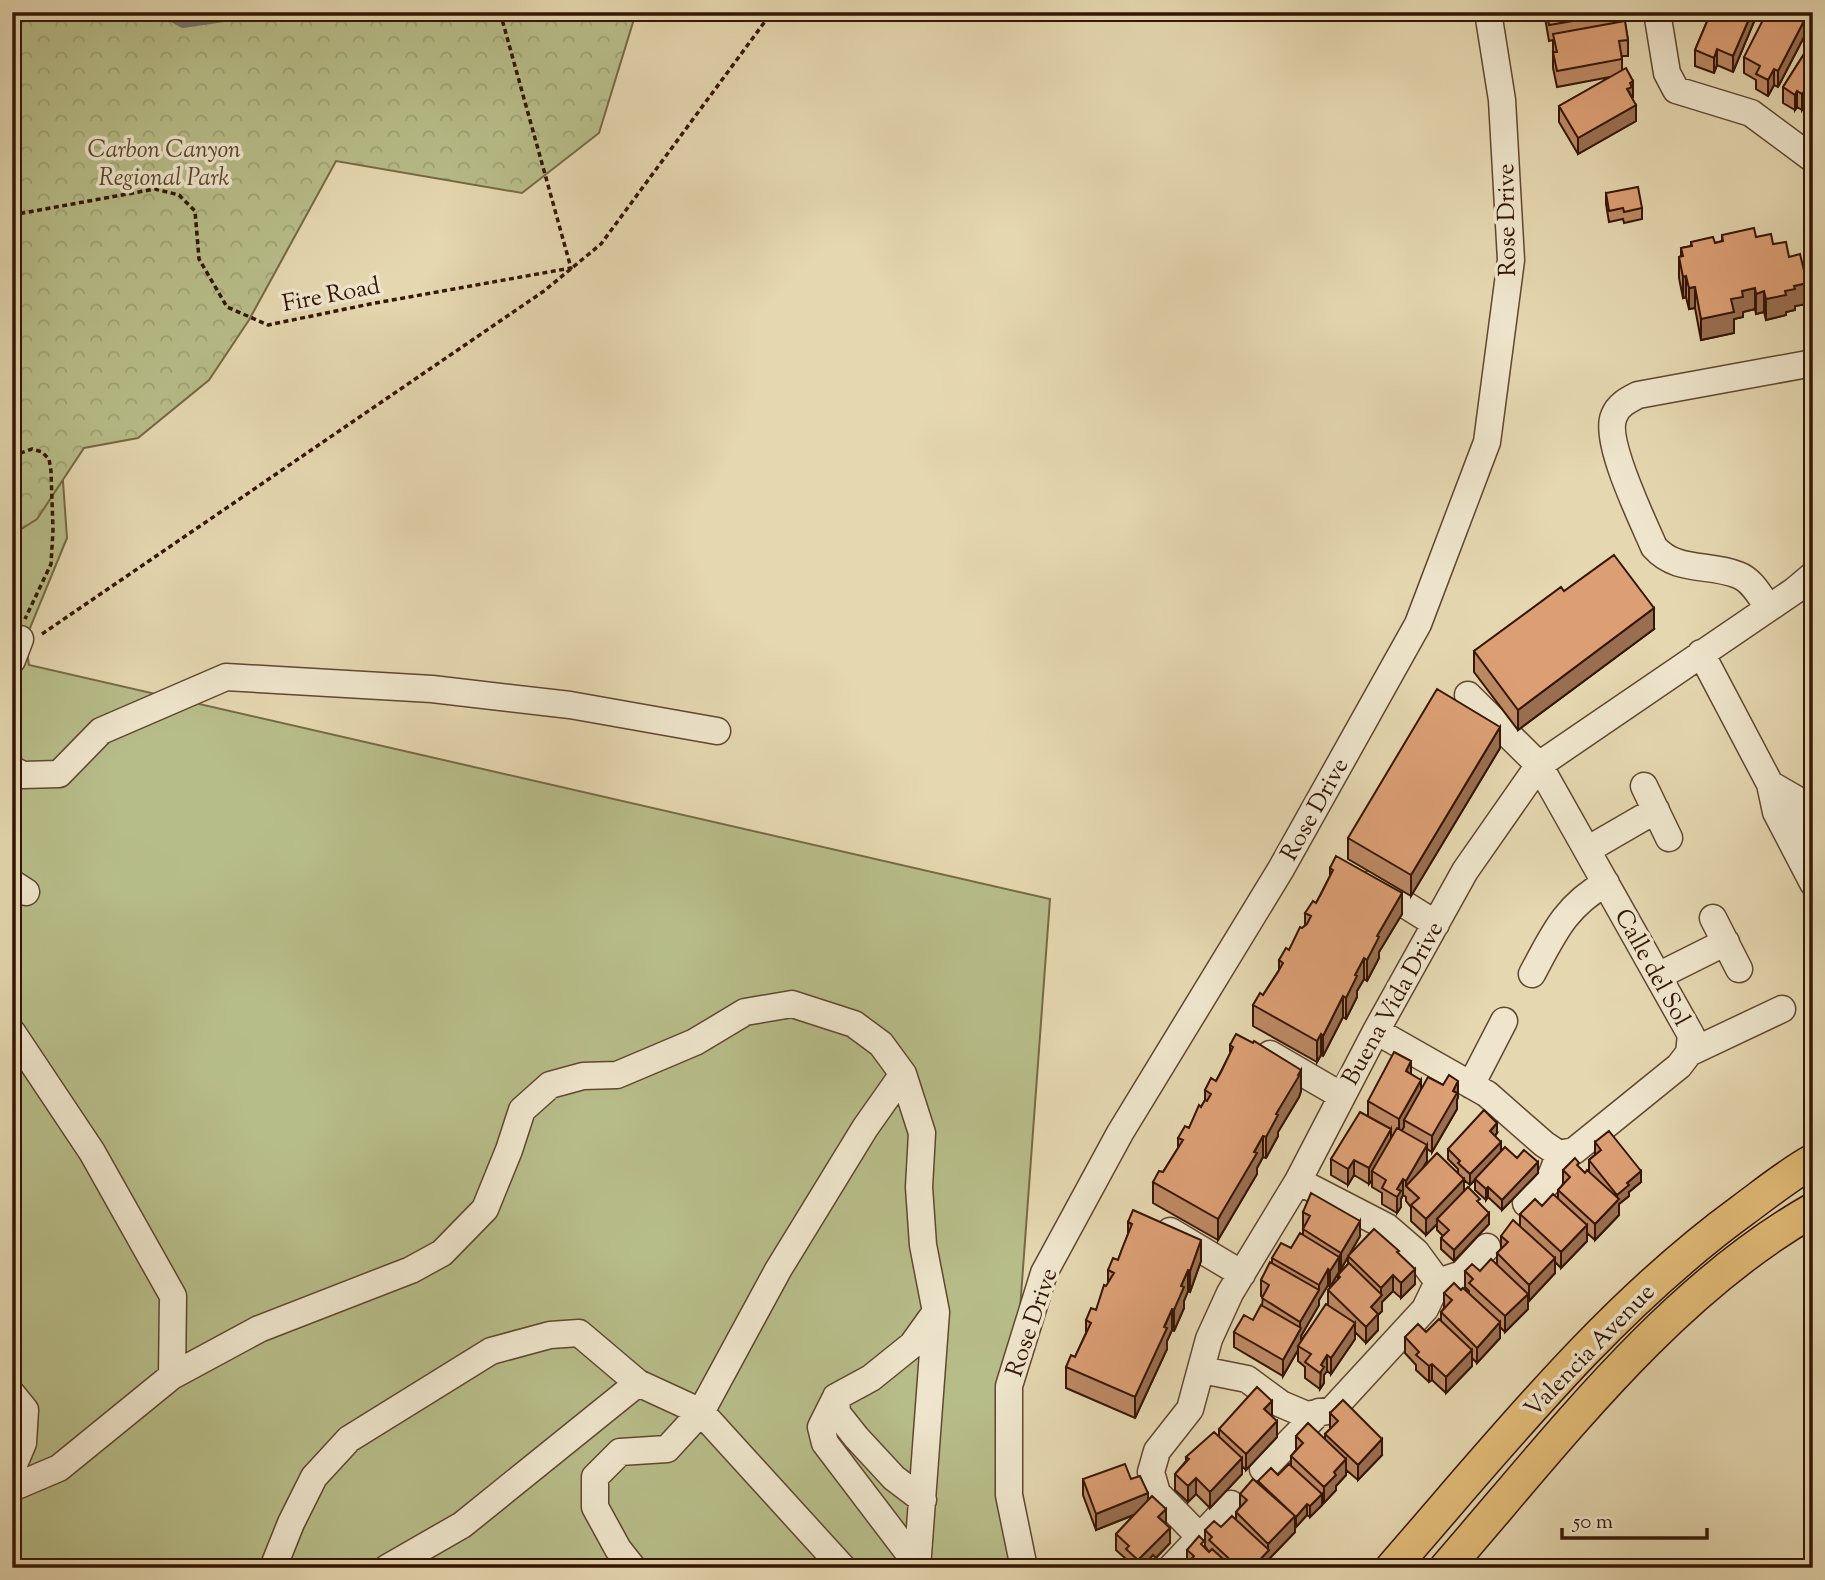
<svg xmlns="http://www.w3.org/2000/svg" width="1825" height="1580" viewBox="0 0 1825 1580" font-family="'Sorts Mill Goudy',serif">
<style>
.grass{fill:#b7bd89;stroke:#766946;stroke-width:2}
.park{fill:url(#park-crowns);stroke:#766946;stroke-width:2}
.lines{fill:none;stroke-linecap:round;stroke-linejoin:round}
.stream{stroke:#737670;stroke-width:6}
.minor-casing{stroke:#61462f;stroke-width:29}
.major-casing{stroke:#351504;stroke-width:36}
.path{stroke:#351504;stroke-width:3.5;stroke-dasharray:5 3.5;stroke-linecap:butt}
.minor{stroke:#eee5cc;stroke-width:26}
.major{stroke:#e2bc78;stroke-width:33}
.wall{fill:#bd8964;stroke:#351504;stroke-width:2;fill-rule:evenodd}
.shaded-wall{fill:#9a6f51;stroke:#351504;stroke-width:2}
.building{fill:#dc9f74;stroke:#351504;stroke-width:2}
.labels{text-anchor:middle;stroke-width:7;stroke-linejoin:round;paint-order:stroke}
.park-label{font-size:24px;font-style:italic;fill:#5c472c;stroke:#eee5cc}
.street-label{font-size:24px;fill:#351504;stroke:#eee5cc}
</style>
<defs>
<pattern id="park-crowns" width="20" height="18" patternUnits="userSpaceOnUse" patternTransform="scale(1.75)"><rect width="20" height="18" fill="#b7bd89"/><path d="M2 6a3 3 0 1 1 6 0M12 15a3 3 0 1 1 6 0" fill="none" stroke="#9ea275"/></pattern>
</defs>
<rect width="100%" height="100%" fill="#e5d7b0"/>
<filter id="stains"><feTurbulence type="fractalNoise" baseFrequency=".00286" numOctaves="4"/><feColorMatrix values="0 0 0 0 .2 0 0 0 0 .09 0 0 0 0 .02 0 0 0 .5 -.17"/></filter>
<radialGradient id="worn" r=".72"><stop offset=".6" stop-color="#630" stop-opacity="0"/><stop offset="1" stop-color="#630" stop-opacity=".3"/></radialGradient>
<path class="grass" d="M12 356 61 453 67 538 25 640 29 665 1050 899 1009 1460 1029 1568H12Z"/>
<path class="park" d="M12 12H625L634 19 599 133 522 193 336 161 249 320 209 380 138 438 84 448 37 519 12 535Z"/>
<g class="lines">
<path class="stream" d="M159 12 183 25 272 12"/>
<defs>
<path id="minor" d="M1657 12 1667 73 1676 90 1751 113 1813 159
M1768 607C1760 596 1752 580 1738 575 1708 563 1677 573 1654 547 1643 521 1603 440 1614 416 1618 405 1628 400 1638 395L1813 363
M1701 653 1770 784 1776 812 1813 883
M12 660 20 639
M12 769 22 775 59 774 101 731 226 677 432 689 570 705 717 731
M1770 784 1796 799 1813 830
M1644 786 1669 838
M1587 850 1656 810
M12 883 26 892
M1372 884 1436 924
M1713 918 1739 969
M1532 974C1553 935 1565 906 1606 883
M1658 976 1726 942
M1376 1031 1487 1094 1544 1144 1559 1154 1574 1151 1679 1066 1689 1053 1691 1035 1539 765 1468 695
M12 1032 92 1152 173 1296 172 1376
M1689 1053 1782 1009
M1270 1054 1342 1096
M1471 1085 1504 1021
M1526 1203C1549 1185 1550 1182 1559 1154
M1170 1231 1242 1274
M1438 1282 1462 1274 1487 1247
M1202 1370 1247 1379 1281 1404 1307 1415 1332 1410 1425 1309 1438 1282 1416 1252 1387 1227 1298 1181
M12 1394 25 1410 23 1443 12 1469
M836 1397 821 1427 825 1443 917 1564
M1263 1469 1319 1412
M12 1488 59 1468 172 1376 259 1329 411 1270 442 1253 485 1209 509 1150 522 1110 550 1085 583 1076 617 1075 695 1042 745 1012 792 1004 854 1024 881 1044 903 1074 922 1133 919 1187 923 1245 936 1312 917 1568
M923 1500 894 1478 856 1437 837 1413 836 1397 871 1378 912 1345 935 1313
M1200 1537 1157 1493 1151 1472 1157 1451 1190 1409 1209 1339 1230 1293 1298 1181 1376 1031 1465 871 1539 765 1794 591 1813 575
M273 1568 291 1523 314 1477 349 1439 491 1351 550 1335 579 1333 638 1383 701 1412 843 1568
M387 1568 462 1525 638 1383
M633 1568 618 1549 595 1507V1477L620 1452 667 1449 701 1412 778 1270 865 1128 903 1074
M1024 1568 1009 1495V1386L1044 1273 1120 1133 1281 869 1418 624 1487 442 1511 260 1502 100 1488 12
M1171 1568 1231 1504"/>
<path id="major" d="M1392 1568C1502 1442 1607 1309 1743 1210 1766 1193 1788 1175 1813 1161
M1446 1568C1555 1443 1667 1293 1813 1210"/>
</defs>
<use href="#minor" class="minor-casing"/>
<use href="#major" class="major-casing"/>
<path class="path" d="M12 215 155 189 179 195 195 211 199 259 227 307 268 325 370 304 571 268 500 12
M12 456 32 449 42 452 49 459 51 471 53 530 51 564 25 619
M42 634 544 291 601 244 772 12"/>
<use href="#minor" class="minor"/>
<use href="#major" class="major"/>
</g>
<path class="wall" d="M1544 12H1625V23L1628 40V56H1622V70L1633 97 1632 98 1636 121 1578 154 1559 122V106L1610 77 1557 87 1553 68V40L1549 41Z
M1711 12H1758L1733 72 1717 65 1714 73 1695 66V50Z
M1805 35 1778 87 1774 85 1768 96 1756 89V80L1744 73V57Z
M1813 40V110L1805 105 1802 110 1797 107 1795 110 1783 103V87Z
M1606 193 1642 208V219L1624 223 1623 219 1609 222 1606 204Z
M1722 235 1756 237 1773 244 1789 257 1807 304 1795 306V310L1786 312V315L1766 320 1764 312 1756 314 1755 309 1743 312V317L1734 319V333L1701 340 1695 308 1689 309 1686 297 1683 298 1679 278V257L1681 256V248L1691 246V242L1715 243 1722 241Z
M1564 591 1654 629 1518 730 1474 672V651Z
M1813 723V756L1806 742V727Z
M1500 748 1411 896 1348 859V838Z
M1330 868 1402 914 1379 952V958L1367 981 1364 979 1357 991V997L1346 1019 1343 1017 1323 1056 1321 1055 1317 1062 1253 1026V1005L1263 995 1279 970V960L1289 950 1305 925V913L1316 903 1330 876Z
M1230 1045 1301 1091 1299 1097 1278 1132V1136L1266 1158 1263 1157 1257 1168V1174L1218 1240 1153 1203V1182L1163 1172 1178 1148V1138L1189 1128 1205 1100V1090L1216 1081 1230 1054Z
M1411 1074 1421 1089 1458 1097 1457 1100V1109L1432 1152 1427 1149V1161L1424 1167 1458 1173V1169L1448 1159V1149L1497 1133 1495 1136 1501 1151 1517 1158 1538 1173 1502 1210 1488 1197 1486 1200 1475 1190V1180L1470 1185 1464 1180V1190L1480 1204 1489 1224 1454 1261 1441 1249V1238L1443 1236 1437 1230V1224L1426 1235 1411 1221V1207L1406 1201V1197L1403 1195 1401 1199V1207L1397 1213 1382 1204V1193L1372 1187V1180L1369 1184 1354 1175 1348 1185 1331 1175V1159L1368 1116V1101Z
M1595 1142 1641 1182 1629 1192V1196L1619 1204V1215L1595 1240 1587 1233V1241L1561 1268 1555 1262V1273L1529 1301 1528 1300V1309L1505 1332 1500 1327V1338L1477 1363 1472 1358V1366L1446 1393 1432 1380 1429 1382 1416 1370V1365L1405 1353V1337L1426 1332 1441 1320V1312L1444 1308V1293L1461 1290 1469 1293V1291L1465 1287V1271H1480L1497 1264V1253L1501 1249V1236L1520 1226V1214L1542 1206 1558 1198V1190L1563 1185V1170L1579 1168 1585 1173 1589 1171V1160L1596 1154 1595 1153Z
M1303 1212 1360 1236 1349 1255 1399 1254 1415 1284 1401 1298 1393 1291 1382 1302V1311L1378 1315V1330L1366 1343 1355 1332V1339L1331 1374 1327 1371 1324 1375V1383L1320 1389 1305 1378V1367L1298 1361V1350L1283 1376 1234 1347V1332L1253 1320 1262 1305 1263 1297 1261 1296V1280L1272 1263V1258L1291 1248 1303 1235ZM1348 1257V1264L1338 1275V1280L1328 1290V1305L1301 1340V1336L1319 1305V1300L1328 1285 1330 1287 1339 1272V1268L1341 1269Z
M1128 1222 1201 1261 1190 1292 1188 1291 1184 1301V1308L1174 1331 1172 1330 1167 1341V1349L1135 1418 1066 1388V1367L1075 1357 1086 1333V1320L1096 1310 1108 1284V1270L1118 1260 1128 1234Z
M1330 1413 1382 1455 1358 1480 1346 1470V1475L1336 1486V1490L1324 1503 1322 1500V1505L1310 1517 1307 1515 1296 1527 1295 1526V1532L1269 1559V1566L1267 1568H1183L1187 1563V1550L1204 1547 1209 1552 1205 1546V1530L1221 1527 1236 1519V1512L1240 1507V1494L1258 1483V1481L1278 1475 1291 1466V1456L1296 1450V1436L1325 1439V1434L1330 1429Z
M1272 1417 1277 1437 1246 1470 1242 1466V1474L1210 1508 1196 1494 1188 1502 1175 1490V1474L1186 1461V1457L1219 1436V1429Z
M1083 1479H1131L1166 1524 1170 1543 1156 1558 1165 1566 1175 1568H1130L1126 1565V1559L1116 1550V1534L1134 1515 1096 1530 1083 1495Z"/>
<path class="shaded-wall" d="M1752 12H1758L1733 72V56Z
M1805 19V35L1778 87V71Z
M1717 49V65L1714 73V58Z
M1774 69V85L1768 96V80Z
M1633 81V97H1632L1627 89 1630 83Z
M1805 90V105L1802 110V94Z
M1797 91V107L1795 110V95Z
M1636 105V121L1578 154V138Z
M1686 276V297L1683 298V277Z
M1807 283V304L1795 306V310L1786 312V315L1766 320V299L1785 291 1794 286Z
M1695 287V308L1689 309V288Z
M1755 288V309L1743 312V317L1734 319V333L1701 340V319L1742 291Z
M1764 291V312L1756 314V294Z
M1654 608V629L1518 730V710Z
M1500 727V748L1411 896V875Z
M1402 893V914L1379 952V958L1367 981V960L1377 936Z
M1364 958V979L1357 991V997L1346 1019V998L1355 975Z
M1343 996V1017L1323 1056V1036Z
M1321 1034V1055L1317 1062V1041Z
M1411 1061V1077L1406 1071Z
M1301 1070V1091L1299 1097 1278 1132V1136L1266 1158V1137L1276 1114Z
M1421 1080V1096L1404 1120V1127L1399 1135V1119Z
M1458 1081V1097L1457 1100V1109L1432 1152V1136L1453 1091Z
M1497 1123V1133L1490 1141V1131Z
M1391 1129V1145L1372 1171V1180L1369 1184V1168Z
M1263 1136V1157L1257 1168V1174L1218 1240V1219Z
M1501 1142V1152L1470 1185V1174Z
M1427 1145V1161L1410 1190 1406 1186V1181Z
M1354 1160V1175L1348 1185V1169Z
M1538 1162V1173L1502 1210V1200Z
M1641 1171V1182L1629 1192V1196L1619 1204V1215L1595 1240V1224L1617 1201V1195L1627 1183Z
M1403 1179V1195L1401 1199V1207L1397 1213V1189Z
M1464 1179V1195L1437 1219V1224L1426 1235V1219Z
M1488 1187V1197L1486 1200V1189Z
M1489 1213V1224L1454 1261V1250Z
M1360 1221V1236L1341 1269V1253Z
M1587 1225V1241L1561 1268V1252Z
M1201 1240V1261L1190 1292V1271Z
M1339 1257V1272L1330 1287V1271Z
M1555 1258V1273L1529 1301V1285Z
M1328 1269V1285L1319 1300V1305L1301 1336V1344L1298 1346V1350L1283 1376V1360L1300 1330V1322L1319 1290V1285Z
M1415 1269V1284L1401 1298V1283Z
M1188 1270V1291L1184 1301V1308L1174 1331V1310L1181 1286Z
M1393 1275V1291L1382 1302V1311L1378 1315V1330L1366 1343V1327L1371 1307 1381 1296V1288Z
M1528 1294V1309L1505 1332V1316Z
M1172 1309V1330L1167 1341V1349L1135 1418V1397Z
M1500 1322V1338L1477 1363V1348Z
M1355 1323V1339L1331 1374V1358Z
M1472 1350V1366L1446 1393V1377Z
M1327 1355V1371L1324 1375V1383L1320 1389 1321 1365Z
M1432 1364V1380L1429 1382V1366Z
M1272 1401V1417L1264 1409Z
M1277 1421V1437L1246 1470V1454Z
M1382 1439V1455L1358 1480V1465Z
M1242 1458V1474L1210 1508V1492Z
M1346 1459V1475L1336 1486V1490L1324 1503V1487L1334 1472Z
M1196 1478V1494L1188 1502V1486Z
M1148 1493V1509L1096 1530V1514Z
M1322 1494V1505L1310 1517V1506Z
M1307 1504V1515L1296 1527V1517Z
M1166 1509V1524L1158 1517Z
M1295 1516V1532L1269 1559V1566L1267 1568H1252L1268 1551V1544Z
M1170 1528V1543L1146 1568H1138V1560Z"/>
<path class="building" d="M1547 12H1625L1549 25Z
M1711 12H1752L1733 56 1717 49 1714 58 1695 50Z
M1767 12H1792L1805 19 1778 71 1774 69 1768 80 1756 74 1760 66 1744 57Z
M1625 21 1628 40 1619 41 1622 59 1557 71 1553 52H1557L1553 34Z
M1813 40V95L1805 90 1802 94 1797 91 1795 95 1783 87Z
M1626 68 1633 81 1630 83 1632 87 1627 89 1636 105 1578 138 1559 106Z
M1638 187 1642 208 1624 212 1623 208 1609 211 1606 193Z
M1754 228 1756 237 1771 234 1773 244 1786 242 1789 257 1800 254 1807 283 1794 286 1795 289 1785 291 1786 295 1766 299 1764 291 1756 294 1755 288 1742 291 1743 297 1731 299 1734 312 1701 319 1695 287 1689 288 1686 276 1683 277 1679 257 1683 256 1681 248 1692 246 1691 242 1713 237 1715 243 1723 241 1722 235Z
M1614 555 1654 608 1518 710 1474 651 1561 587 1564 591Z
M1437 689 1500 727 1411 875 1348 838Z
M1813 723V740L1806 727Z
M1336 856 1402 893 1377 936 1379 937 1367 960 1364 958 1355 975 1357 976 1346 998 1343 996 1323 1036 1321 1034 1317 1041 1253 1005 1260 993 1263 995 1278 972 1283 963 1279 960 1286 948 1289 950 1300 927 1302 928 1307 924 1311 916 1305 913 1313 901 1316 903 1321 894 1333 870 1330 868Z
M1236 1034 1253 1043 1254 1041 1301 1070 1298 1075 1299 1076 1276 1114 1278 1115 1266 1137 1263 1136 1254 1152 1257 1153 1218 1219 1153 1182 1159 1171 1163 1172 1183 1140 1178 1138 1185 1126 1189 1128 1199 1105 1201 1107 1205 1100 1207 1101 1211 1094 1205 1090 1211 1078 1216 1081 1221 1072 1233 1047 1230 1045Z
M1394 1052 1411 1061 1406 1071 1421 1080 1399 1119 1368 1101Z
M1449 1075 1458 1081 1453 1091 1457 1093 1432 1136 1404 1120 1428 1077 1443 1085Z
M1484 1110 1497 1123 1490 1131 1501 1142 1470 1174 1458 1163 1460 1161 1448 1149Z
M1360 1112 1391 1129 1369 1168 1354 1160 1348 1169 1331 1159Z
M1397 1128 1427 1145 1406 1181 1403 1179 1397 1189 1401 1191 1397 1197 1382 1188 1386 1180 1372 1171Z
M1609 1131 1641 1171 1627 1183 1629 1185 1617 1195 1589 1160 1601 1150 1595 1142Z
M1505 1147 1517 1158 1524 1150 1538 1162 1502 1200 1488 1187 1486 1189 1475 1179Z
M1437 1153 1464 1179 1426 1219 1411 1205 1419 1198 1406 1186Z
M1575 1158 1579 1163 1577 1165 1585 1173 1587 1170 1619 1199 1595 1224 1558 1190 1570 1177 1563 1170Z
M1468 1187 1480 1199 1477 1201 1489 1213 1454 1250 1441 1238 1449 1230 1437 1219Z
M1311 1193 1360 1221 1341 1253 1303 1229 1310 1216 1303 1212Z
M1553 1194 1587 1225 1561 1252 1520 1214 1535 1199 1542 1206Z
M1133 1210 1201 1240 1190 1271 1188 1270 1181 1286 1184 1287 1174 1310 1172 1309 1164 1327 1167 1328 1135 1397 1066 1367 1071 1355 1075 1357 1091 1323 1086 1320 1091 1308 1096 1310 1104 1285 1106 1286 1114 1273 1108 1270 1113 1258 1118 1260 1122 1249 1132 1224 1128 1222Z
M1513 1220 1555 1258 1529 1285 1497 1253 1508 1242 1501 1236Z
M1374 1229 1399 1251 1397 1252 1415 1269 1401 1283 1393 1275 1381 1288 1348 1256Z
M1300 1233 1339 1257 1330 1271 1328 1269 1319 1285 1272 1258 1281 1243 1291 1248Z
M1491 1259 1528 1294 1505 1316 1469 1283 1473 1279 1465 1271 1472 1264 1480 1271Z
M1270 1262 1319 1290 1300 1322 1262 1298 1269 1285 1261 1280Z
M1349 1263 1382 1295 1371 1307 1378 1314 1366 1327 1328 1290 1340 1277 1338 1275Z
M1454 1283 1461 1290 1463 1288 1500 1322 1477 1348 1441 1312 1452 1300 1444 1293Z
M1326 1304 1355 1323 1331 1358 1327 1355 1321 1365 1324 1367 1320 1373 1305 1362 1311 1354 1298 1346Z
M1261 1305 1301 1328 1283 1360 1234 1332 1244 1315 1253 1320Z
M1439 1319 1472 1350 1446 1377 1432 1364 1429 1366 1416 1355 1419 1352 1405 1337 1418 1324 1426 1332Z
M1257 1387 1272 1401 1264 1409 1277 1421 1246 1454 1219 1429Z
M1343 1400 1382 1439 1358 1465 1325 1434 1338 1421 1330 1413Z
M1308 1423 1346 1459 1334 1472 1336 1475 1324 1487 1291 1456 1303 1443 1296 1436Z
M1214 1432 1242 1458 1210 1492 1196 1478 1188 1486 1175 1474 1189 1459 1186 1457Z
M1125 1464 1131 1479 1140 1476 1148 1493 1096 1514 1083 1479Z
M1289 1464 1322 1494 1310 1506 1307 1504 1296 1517 1258 1481 1271 1468 1278 1475Z
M1253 1479 1295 1516 1268 1544 1236 1512 1247 1500 1240 1494Z
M1152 1496 1166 1509 1158 1517 1170 1528 1138 1560 1126 1549 1129 1546 1116 1534Z
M1232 1516 1269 1550 1252 1568H1239L1209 1540 1212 1537 1205 1530 1214 1521 1221 1527Z
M1199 1536 1204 1541 1201 1544 1209 1552 1212 1549 1233 1568H1183L1194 1556 1187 1550Z
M1153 1555 1165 1566 1169 1562 1175 1568H1141Z"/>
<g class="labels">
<g class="park-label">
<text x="164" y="157">Carbon Canyon<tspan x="164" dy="28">Regional Park</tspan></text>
</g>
<g class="street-label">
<text transform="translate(1506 220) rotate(-91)" y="8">Rose Drive</text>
<text transform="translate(331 294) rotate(-11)" y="8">Fire Road</text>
<text transform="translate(1314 809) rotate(-61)" y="8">Rose Drive</text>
<text transform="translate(1653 967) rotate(61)" y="8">Calle del Sol</text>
<text transform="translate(1392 1003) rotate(-61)" y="8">Buena Vida Drive</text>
<text transform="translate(1031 1322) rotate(-71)" y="8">Rose Drive</text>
<text transform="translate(1589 1350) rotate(-46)" y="8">Valencia Avenue</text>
</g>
</g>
<rect width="1825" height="1580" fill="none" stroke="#e5d7b0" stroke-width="42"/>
<rect x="14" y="14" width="1797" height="1552" fill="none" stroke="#351504" stroke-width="3.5"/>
<rect x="21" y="21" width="1783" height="1538" fill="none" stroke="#351504" stroke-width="2"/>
<path d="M1562 1528v10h145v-10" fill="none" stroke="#351504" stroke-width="3.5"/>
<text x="1573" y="1528" font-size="21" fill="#351504" stroke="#eee5cc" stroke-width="5" paint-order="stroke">50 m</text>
<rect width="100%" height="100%" filter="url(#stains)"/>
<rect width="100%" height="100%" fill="url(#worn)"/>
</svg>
